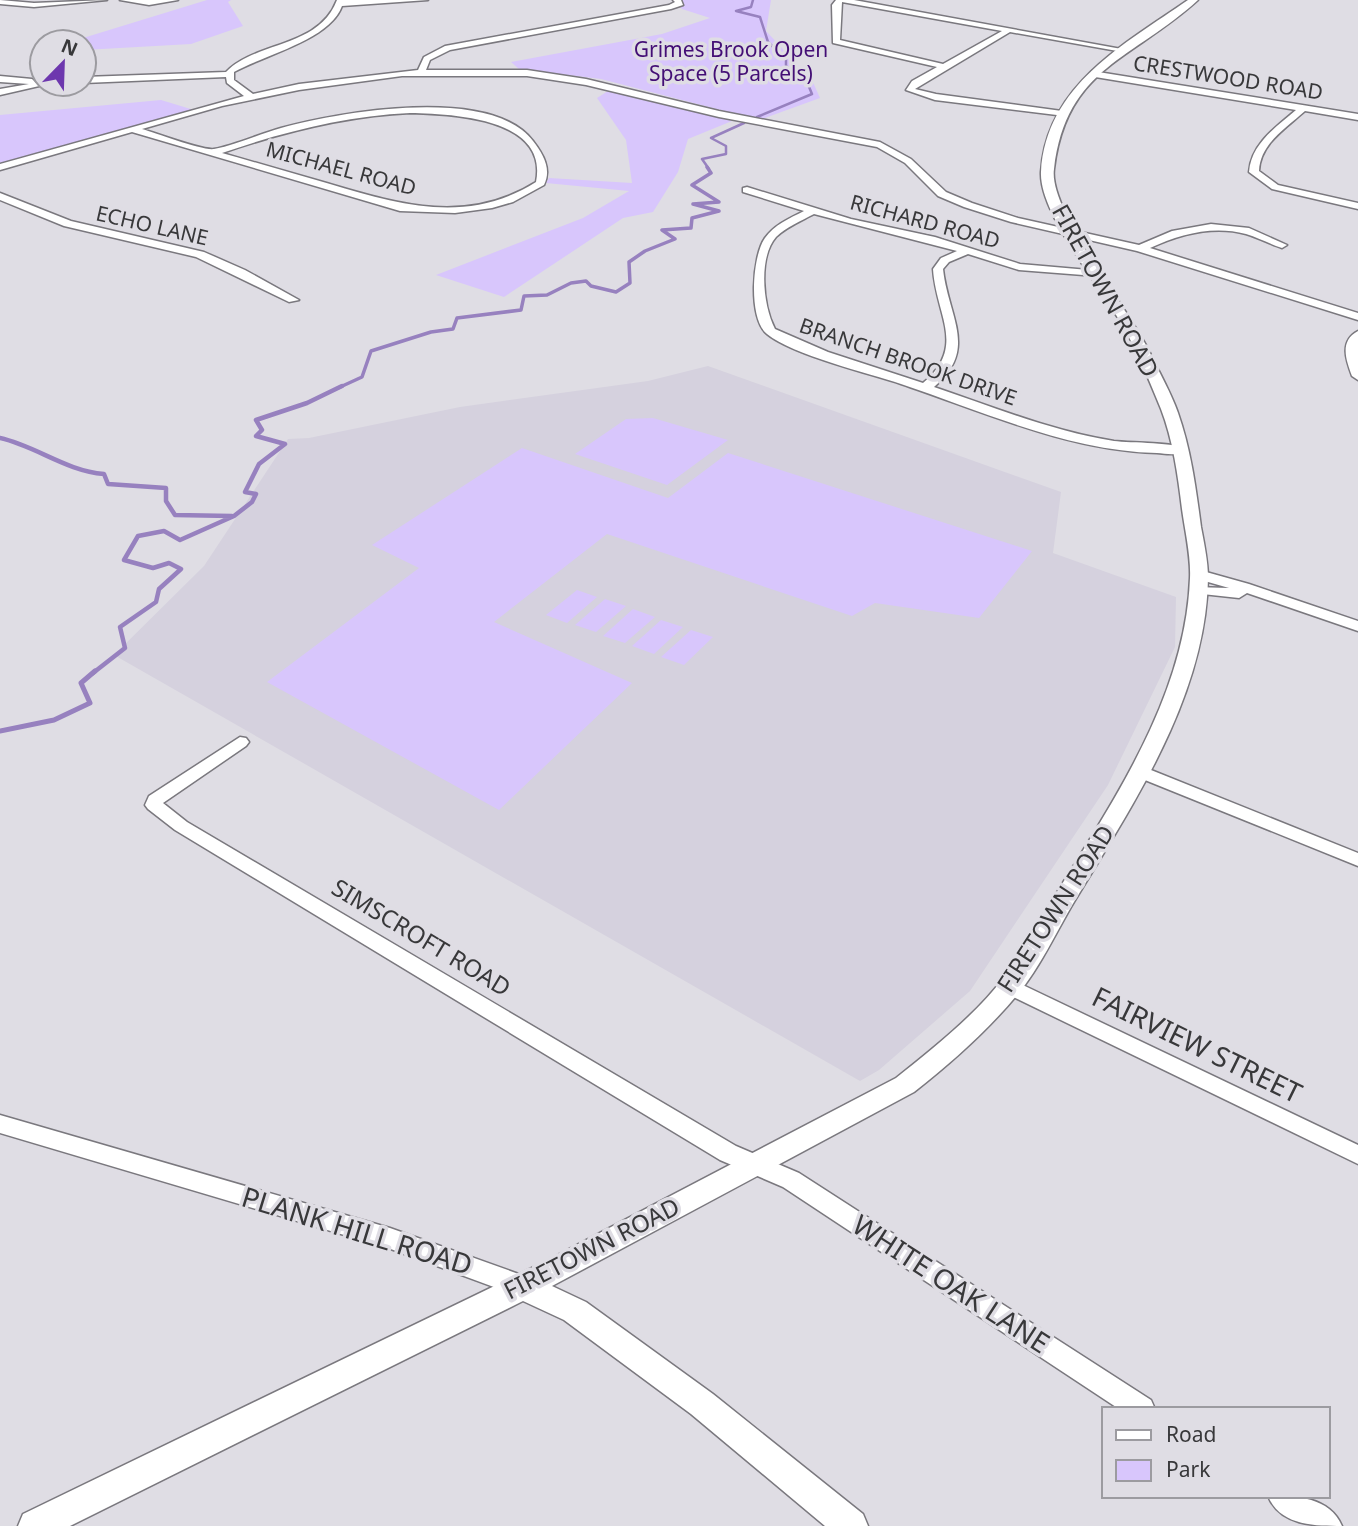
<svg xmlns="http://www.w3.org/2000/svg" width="1358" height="1526" viewBox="0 0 1358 1526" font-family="'Noto Sans',sans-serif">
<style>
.built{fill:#d5d1de}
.green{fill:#d8c6fc}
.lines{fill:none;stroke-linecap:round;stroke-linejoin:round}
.stream-far3{stroke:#9781bf;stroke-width:2.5}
.stream-far2{stroke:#9781bf;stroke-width:3.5}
.stream-far1{stroke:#9781bf;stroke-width:4.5}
.stream{stroke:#9781bf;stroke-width:5}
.minor-casing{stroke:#7a787e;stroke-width:3}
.tertiary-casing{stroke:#7a787e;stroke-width:3}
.minor{fill:#fff;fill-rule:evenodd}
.tertiary{fill:#fff;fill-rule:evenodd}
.labels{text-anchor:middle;stroke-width:7;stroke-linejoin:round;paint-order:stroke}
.far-park-label{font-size:21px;fill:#430e75;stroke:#dfdde4}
.far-street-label{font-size:21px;fill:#38383a;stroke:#dfdde4}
.street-label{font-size:24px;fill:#38383a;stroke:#dfdde4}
.near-street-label{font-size:28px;fill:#38383a;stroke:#dfdde4}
</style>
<rect width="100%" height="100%" fill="#dfdde4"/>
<path class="built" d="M708 366 1061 492 1053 553 1176 597 1175 647 1108 785 970 991 879 1070 860 1081 114 655 204 566 288 439 309 438 460 407 648 381Z"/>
<path class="green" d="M207 0H231L228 2 243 26 191 44 84 50V42H70Z
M674 0H771L766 31 812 80 820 98 759 120 601 79 519 69 511 62 662 34 710 18 682 9Z
M608 91 732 121 688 139 678 172 653 212 623 218 504 297 436 275 583 218 629 191 546 183 549 178 632 183 626 140 597 98Z
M161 100 194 110 0 163V115Z
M653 418 728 440 667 485 575 454 626 419Z
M522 448 668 498 728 453 1032 551 979 618 875 603 852 616 607 534 494 622 632 683 499 810 267 682 419 568 372 545Z
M577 590 597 597 567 623 546 615Z
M605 599 626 606 596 632 575 625Z
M633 609 655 617 625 643 603 636Z
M661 620 683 627 654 654 632 646Z
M691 630 713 637 684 665 661 657Z"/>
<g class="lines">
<path class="stream-far3" d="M753 0 751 7 736 11 760 17 768 42 786 59V66L807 82 812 94 757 117
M709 169 702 159 726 154V146L711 138 744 123"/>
<path class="stream-far2" d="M338 388 362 377 371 351 431 332 453 329 457 318 521 310 524 296 547 295 571 283 586 281 591 286 616 292 630 283 629 262 645 251 675 239 662 230 691 228 692 218 719 211 693 204 719 202 692 185 711 173 707 167"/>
<path class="stream-far1" d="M0 438C36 446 66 471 104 474L108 484 166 488V501L175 515 232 516
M93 673 125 648 120 627 156 602 159 589 181 569 169 563 153 568 124 560 138 536 164 531 180 540 234 516 252 502 256 494 245 492 259 464 285 444 256 436 262 430 256 420 307 403 342 386"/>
<path class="stream" d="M0 731 54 720 90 703 81 683 95 671"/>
<defs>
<path id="minor" d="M0 0 34 3 107 0 34 7 0 4Z
M120 0H178L149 5Z
M337 0H428L342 6C330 40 264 55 234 72V80L253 94 299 84 418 70 424 57 445 46 669 5 675 2 673 0H681L683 5 671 9 450 50 430 60 426 70H527L586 79 719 111 880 142 911 159 946 192 972 203 1018 218 1139 245 1172 231 1211 224 1249 228 1287 245 1282 248C1270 244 1259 238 1246 234 1213 225 1180 234 1150 248L1358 313V320L1137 251 1011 222 964 207 938 196 905 163 877 147 719 117 586 85 527 76H402L299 90 222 106 142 129C156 133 203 151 214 149 236 145 259 134 281 128 339 112 491 85 533 141 543 154 552 169 544 185L513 202 492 208 455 213 400 211 132 132 0 170V164L244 96 227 83 226 77 84 83V77L226 72C256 41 319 48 337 0ZM410 113C450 114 549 117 536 182 468 225 401 205 330 184 294 174 258 163 222 153 283 132 345 116 410 113Z
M836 0H854L1127 50 1123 52 1010 32 915 89 936 94 1062 111 1065 116 935 100 906 90 912 81 937 67 833 43 832 5ZM842 2 1002 31 943 64 840 40Z
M1092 71 1358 114V120L1305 111C1286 128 1260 144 1259 171L1278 185 1358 203V209L1272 189 1249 172C1251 144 1276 127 1296 110L1089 76Z
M0 76 32 79 36 83 48 84 0 95V89L29 84 0 82Z
M747 187 851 219 935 237 1020 264 1100 271 1102 273 1096 276 1019 270 968 254 949 262 943 269C948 317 979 349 934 387 993 407 1052 431 1114 441 1130 443 1178 442 1188 450 1180 456 1167 454 1157 453 1069 451 984 412 901 384 868 373 793 355 767 334 748 319 752 256 765 238 774 225 790 218 804 211L743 192V188ZM814 214 957 251 941 258 933 269C936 316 967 346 923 383L828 352 775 329C763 306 758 258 776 237 786 227 801 221 814 214Z
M0 193 71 221 204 252 245 270 299 300 289 302 196 257 64 226 0 200Z
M1358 331V380L1352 376C1346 360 1339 341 1358 331Z
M1199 570 1249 584 1358 621V631L1247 593 1239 598 1193 593 1190 590 1193 587 1229 588 1194 578 1191 575 1194 572Z
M240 737 246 738 249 742 246 746 163 803 187 822 736 1146 799 1173 1151 1400 1155 1409H1119L783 1187 720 1160 175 830 148 809 145 805 149 796Z
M1141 766 1358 853V866L1135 776 1132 772Z
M1010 979 1358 1145V1164L1003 992 1000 987 1003 982Z
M0 1115 390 1228 530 1278 533 1286 530 1294 521 1297 388 1248 0 1133Z
M1268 1496C1295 1496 1329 1496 1342 1526 1315 1526 1280 1526 1268 1496Z"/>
<path id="tertiary" d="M1188 0H1198C1134 59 1066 67 1054 169 1048 211 1131 311 1151 355 1160 374 1171 393 1178 413 1191 450 1196 489 1201 527 1204 543 1208 561 1208 578 1206 697 1133 804 1074 902 1056 932 1040 968 1017 995 987 1031 951 1063 914 1092L552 1286 586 1302 713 1394 863 1514 868 1526H825L691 1414 564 1320 523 1301 70 1526H18L23 1514 546 1261 896 1078C930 1051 978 1013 1003 978 1029 942 1050 902 1074 865 1128 778 1186 684 1190 578 1191 556 1185 531 1182 509 1178 476 1173 440 1161 409 1150 382 1138 353 1124 328 1103 290 1039 214 1041 172 1046 85 1125 44 1188 0Z"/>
</defs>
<use href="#minor" class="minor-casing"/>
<use href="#tertiary" class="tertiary-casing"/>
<use href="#minor" class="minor"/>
<use href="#tertiary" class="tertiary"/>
</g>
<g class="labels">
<g class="far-park-label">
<text x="731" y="57">Grimes Brook Open<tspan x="731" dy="24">Space (5 Parcels)</tspan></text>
</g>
<g class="far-street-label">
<text transform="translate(1228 78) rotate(9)" y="7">CRESTWOOD ROAD</text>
<text transform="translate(341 169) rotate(15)" y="7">MICHAEL ROAD</text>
<text transform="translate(925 222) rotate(15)" y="7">RICHARD ROAD</text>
<text transform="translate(152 226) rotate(13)" y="7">ECHO LANE</text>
<text transform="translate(908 362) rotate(19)" y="7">BRANCH BROOK DRIVE</text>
</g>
<g class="street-label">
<text transform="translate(1105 291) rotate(61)" y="8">FIRETOWN ROAD</text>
<text transform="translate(1056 909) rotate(-57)" y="8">FIRETOWN ROAD</text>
<text transform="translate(421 938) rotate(31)" y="8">SIMSCROFT ROAD</text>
<text transform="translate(592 1249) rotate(-27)" y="8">FIRETOWN ROAD</text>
</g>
<g class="near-street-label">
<text transform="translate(1197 1045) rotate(26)" y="10">FAIRVIEW STREET</text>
<text transform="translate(357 1231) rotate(17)" y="10">PLANK HILL ROAD</text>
<text transform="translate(951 1284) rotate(33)" y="10">WHITE OAK LANE</text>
</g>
</g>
<rect x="1102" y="1407" width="228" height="91" fill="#dfdde4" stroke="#9c9ba0" stroke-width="2"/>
<rect x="1116" y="1430" width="35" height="10" fill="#ffffff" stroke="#9c9ba0" stroke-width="2"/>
<text x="1166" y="1442" font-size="21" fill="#38383a">Road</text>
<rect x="1116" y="1460" width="35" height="21" fill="#d8c6fc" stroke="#9c9ba0" stroke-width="2"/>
<text x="1166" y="1477" font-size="21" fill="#38383a">Park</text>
<g transform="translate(63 63) rotate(23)"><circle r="33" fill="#dfdde4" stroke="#9c9ba0" stroke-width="2"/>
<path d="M0-5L12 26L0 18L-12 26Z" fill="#6d37ae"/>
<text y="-10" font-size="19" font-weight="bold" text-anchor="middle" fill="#38383a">N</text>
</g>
</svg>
